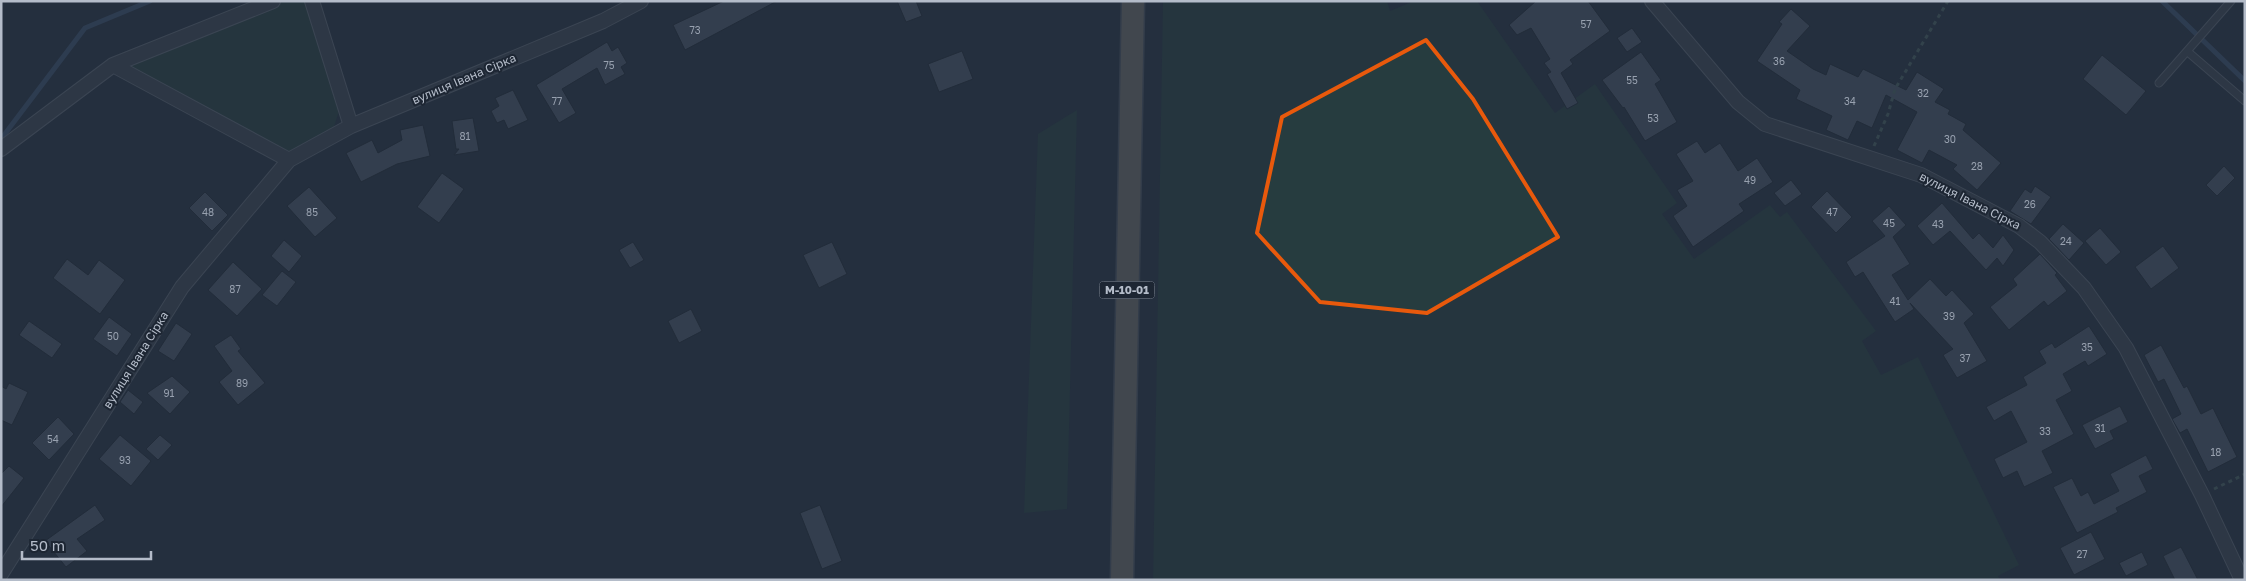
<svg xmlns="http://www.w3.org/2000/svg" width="2246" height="581" viewBox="0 0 2246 581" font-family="'Golos Text',sans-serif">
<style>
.green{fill:#263c3f}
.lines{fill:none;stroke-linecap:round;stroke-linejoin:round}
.stream{stroke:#394c67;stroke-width:5}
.building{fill:#455162;stroke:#1f2835}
.service-casing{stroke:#565f6c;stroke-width:9}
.minor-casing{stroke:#565f6c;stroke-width:16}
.trunk-casing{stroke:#434c59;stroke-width:25}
.path{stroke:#44595c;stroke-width:3;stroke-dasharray:4 4;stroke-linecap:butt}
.service{stroke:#38414e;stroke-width:7}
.minor{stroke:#38414e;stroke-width:14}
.trunk{stroke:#656462;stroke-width:22}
.marked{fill:none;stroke:#e8590c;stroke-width:4;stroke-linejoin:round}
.labels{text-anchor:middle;stroke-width:4;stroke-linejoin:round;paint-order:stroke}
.number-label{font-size:10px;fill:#98a1af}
.shield{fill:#1d2633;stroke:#878f9c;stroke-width:1}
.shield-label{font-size:11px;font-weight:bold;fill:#b4bcc9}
.street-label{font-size:12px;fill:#b4bcc9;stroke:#1d2633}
</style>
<rect width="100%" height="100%" fill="#242f3e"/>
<path class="green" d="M276 1H306L339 111 333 130 294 152 272 149 130 71 127 61Z
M1163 1H1387L1390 11 1414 1H1477L1555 113 1595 84 1677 203 1662 214 1694 259 1770 205 1780 217 1787 212 1876 331 1862 341 1881 375 1918 357 2019 565 1998 576 2000 580H1153Z
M1077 110 1067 509 1024 513 1038 134Z"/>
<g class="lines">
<path class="stream" d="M2162 1 2245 81
M1 139 85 28 150 1"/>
</g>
<path class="building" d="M724 1H777L685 50 673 25Z
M897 1H916L922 16 906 22Z
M1536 1H1588L1610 31 1570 60 1573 64 1561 73 1578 103 1567 109 1547 74 1551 72 1544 63 1550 59 1531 28 1517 35 1509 25Z
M1791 9 1810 26 1787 51 1813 69 1826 75 1830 64 1858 77 1863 69 1906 90 1917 72 1944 89 1935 102 1950 110 1948 114 1966 124 1963 130 2001 163 1977 190 1953 169 1957 165 1929 150 1922 163 1897 150 1917 112 1886 95 1872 128 1857 121 1848 140 1826 130 1832 116 1796 99 1800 90 1757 61 1782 24 1779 22Z
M1632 28 1642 42 1627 52 1617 38Z
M607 42 612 51 618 47 627 63 621 67 625 74 605 85 597 68 562 89 576 113 559 123 536 85Z
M962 51 973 79 939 92 928 64Z
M1641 52 1661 80 1655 84 1677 122 1645 141 1624 107 1623 108 1602 80Z
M2102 55 2146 91 2126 115 2083 79Z
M513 90 528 120 508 129 504 120 497 123 491 111 499 106 495 98Z
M473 118 479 151 454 155 459 149H456L452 121Z
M423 125 430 156 397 164 361 182 346 153 372 140 378 153 402 140 400 130Z
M1697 141 1705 153 1720 143 1738 171 1757 158 1773 182 1739 204 1744 211 1693 247 1673 216 1687 206 1677 190 1693 181 1676 154Z
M2224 166 2235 178 2217 196 2206 185Z
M442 173 464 189 439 223 417 207Z
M1791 180 1802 194 1785 206 1774 193Z
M2035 186 2051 197 2031 224 2010 211 2025 189 2031 193Z
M309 187 337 218 315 237 287 206Z
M1827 191 1852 217 1836 233 1811 207Z
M205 192 228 215 212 231 189 208Z
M1942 203 1973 239 1979 233 1993 248 2003 235 2014 250 2003 266 1997 258 1986 270 1950 231 1933 245 1917 226Z
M1889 206 1906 225 1893 237 1910 264 1892 275 1908 300 1930 279 1946 296 1952 290 1974 314 1964 323 1987 361 1957 378 1943 355 1953 349 1910 303 1914 309 1895 322 1863 272 1855 277 1846 262 1885 236 1872 221Z
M2063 224 2084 243 2069 260 2049 239Z
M2100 228 2121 252 2106 265 2085 241Z
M284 240 302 256 289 272 271 256Z
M633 242 644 260 630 268 619 250Z
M832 242 847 274 819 288 803 255Z
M2163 246 2179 268 2151 289 2135 267Z
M2040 254 2057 273 2055 275 2067 291 2048 306 2044 301 2009 330 1990 307 2017 285 2013 279Z
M67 259 88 275 99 260 125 280 100 314 53 278Z
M233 262 262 289 237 316 208 290Z
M282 271 296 282 277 306 262 295Z
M691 309 702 331 679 343 668 321Z
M109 317 132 334 117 356 93 339Z
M29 321 62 344 52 358 19 335Z
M176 323 192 334 174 361 158 351Z
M2089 326 2107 354 2088 366 2085 361 2063 374 2072 391 2056 400 2074 434 2042 451 2053 473 2024 487 2017 471 2003 478 1994 459 2027 442 2011 411 1994 421 1986 407 2027 385 2023 377 2046 363 2039 351 2052 343 2055 348Z
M231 335 241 349 238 351 265 383 238 405 219 382 232 371 214 346Z
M2161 345 2184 388 2187 386 2201 414 2213 408 2237 457 2208 472 2187 429 2180 433 2172 419 2181 414 2164 379 2158 382 2144 355Z
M172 376 190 392 170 414 147 393Z
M9 383 28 392 12 425 1 420V386L6 389Z
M128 390 143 402 134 414 120 402Z
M2120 406 2128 422 2110 431 2114 439 2095 449 2082 425Z
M58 417 74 434 49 460 32 443Z
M120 435 151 461 131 486 99 459Z
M160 435 172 445 158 460 146 449Z
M2146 455 2153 469 2139 476 2147 492 2116 508 2118 512 2077 533 2053 487 2072 478 2081 496 2088 492 2094 504 2119 491 2110 474Z
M9 466 24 478 1 507V474Z
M95 505 105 520 77 539 87 551 66 567 45 541Z
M820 505 842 561 822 569 800 513Z
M2091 532 2105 559 2074 575 2060 548Z
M2181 547 2198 580H2175L2163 556Z
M2142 552 2148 565 2126 576 2119 563Z"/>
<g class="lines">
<defs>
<path id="service" d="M2188 52 2245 101
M2159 83 2231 1"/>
<path id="minor" d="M312 1 351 126
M1652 1 1738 102 1765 124 1921 175 2019 226 2040 242 2084 288 2126 348 2202 495 2242 580
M113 65 289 160
M1 149 113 65 273 1
M1 574 182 287 289 160 351 126 603 21 641 1"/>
<path id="trunk" d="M1122 580 1133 1"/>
</defs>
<use href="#service" class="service-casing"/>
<use href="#minor" class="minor-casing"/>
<use href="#trunk" class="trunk-casing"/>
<path class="path" d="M1874 146 1888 114 1895 89 1948 1
M2214 489 2245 474"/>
<use href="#service" class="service"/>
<use href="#minor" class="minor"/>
<use href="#trunk" class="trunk"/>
</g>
<path d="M0 0H2246V581H0ZM1426 40 1473 99 1558 237 1427 313 1320 302 1257 233 1282 117Z" fill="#242f3e" fill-opacity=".55" fill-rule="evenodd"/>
<path class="marked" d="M1426 40 1473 99 1558 237 1427 313 1320 302 1257 233 1282 117Z"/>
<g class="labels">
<g class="number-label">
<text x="1586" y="28">57</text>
<text x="695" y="34">73</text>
<text x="1779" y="65">36</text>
<text x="609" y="69">75</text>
<text x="1632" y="84">55</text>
<text x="1923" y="97">32</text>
<text x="557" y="105">77</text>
<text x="1850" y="105">34</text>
<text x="1653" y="122">53</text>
<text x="465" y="140">81</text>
<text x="1950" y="143">30</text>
<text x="1977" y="170">28</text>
<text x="1750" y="184">49</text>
<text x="2030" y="208">26</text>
<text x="208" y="216">48</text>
<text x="312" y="216">85</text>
<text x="1832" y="216">47</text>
<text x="1889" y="227">45</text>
<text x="1938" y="228">43</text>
<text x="2066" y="245">24</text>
<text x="235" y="293">87</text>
<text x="1895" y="305">41</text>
<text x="1949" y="320">39</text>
<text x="113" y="340">50</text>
<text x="2087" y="351">35</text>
<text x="1965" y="362">37</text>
<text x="242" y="387">89</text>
<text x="169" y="397">91</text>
<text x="2100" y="432">31</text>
<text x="2045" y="435">33</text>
<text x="53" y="443">54</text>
<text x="2216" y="456">18</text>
<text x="125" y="464">93</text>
<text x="2082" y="558">27</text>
</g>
<rect class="shield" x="1099.5" y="281.5" width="55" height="17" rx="4"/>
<g class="shield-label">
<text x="1127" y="294">М-10-01</text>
</g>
<g class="street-label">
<text transform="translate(464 79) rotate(-23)" y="4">вулиця Івана Сірка</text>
<text transform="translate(1970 201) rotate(27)" y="4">вулиця Івана Сірка</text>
<text transform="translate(136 360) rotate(-58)" y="4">вулиця Івана Сірка</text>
</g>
</g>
<rect width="2246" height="581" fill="none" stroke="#b4bcc9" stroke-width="5"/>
<path d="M22 551v8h129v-8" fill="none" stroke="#b4bcc9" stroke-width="2.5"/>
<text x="30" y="551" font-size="15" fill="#b4bcc9" stroke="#1d2633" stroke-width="4" paint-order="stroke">50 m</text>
</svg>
